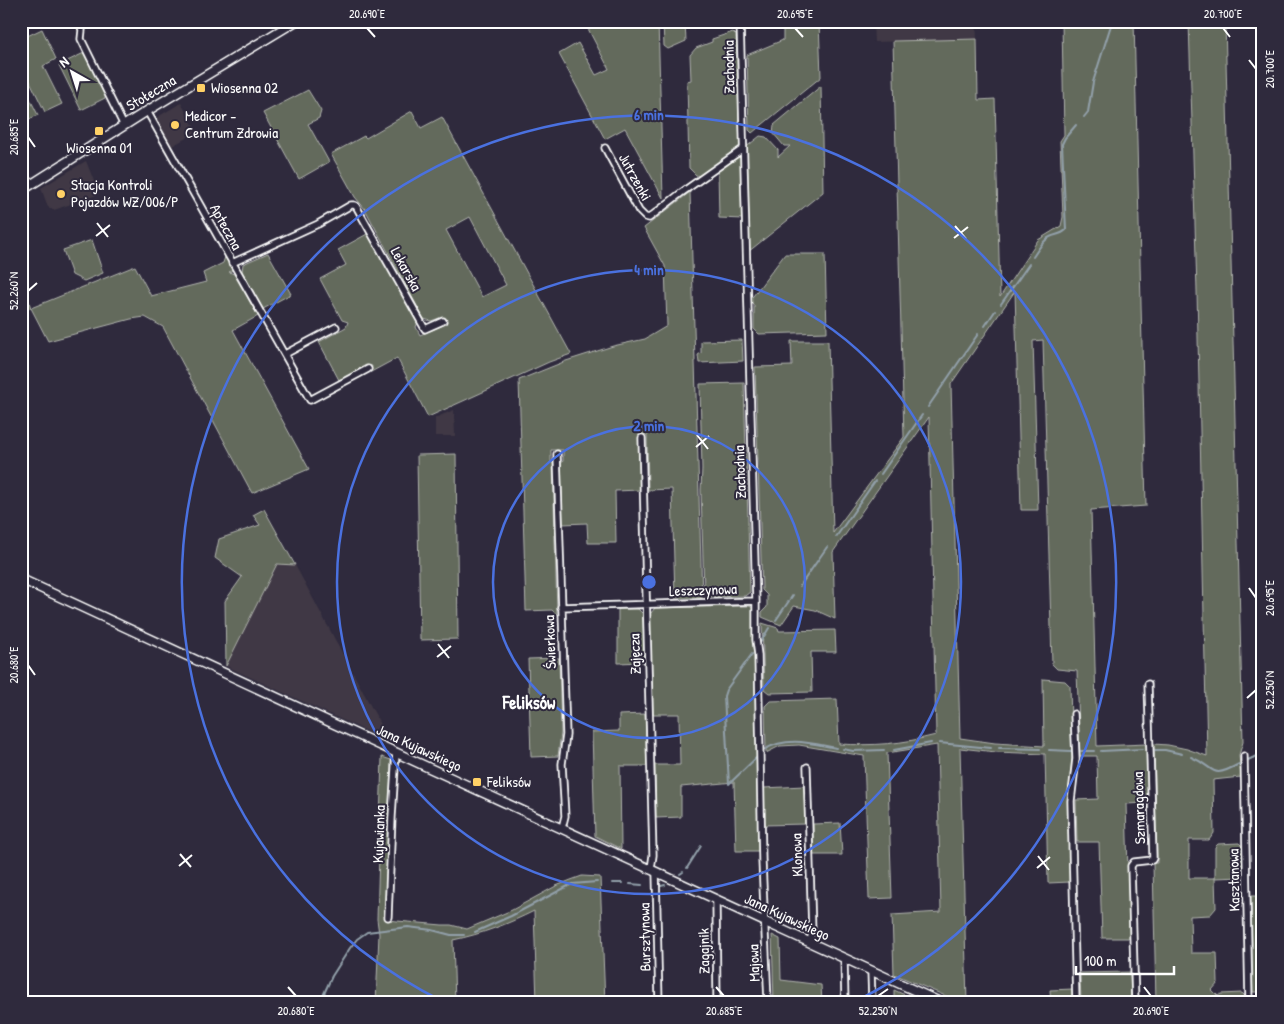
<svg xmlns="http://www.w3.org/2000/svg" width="1284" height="1024" viewBox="0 0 1284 1024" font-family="'Patrick Hand',sans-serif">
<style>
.built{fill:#403945}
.green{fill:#636a5c;stroke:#b1b4ae;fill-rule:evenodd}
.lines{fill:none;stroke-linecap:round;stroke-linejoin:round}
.stream{stroke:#92a0aa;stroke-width:2}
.minor-casing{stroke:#fff;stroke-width:9}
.secondary-casing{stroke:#fff;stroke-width:11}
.minor{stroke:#2f2a3d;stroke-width:5.5}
.secondary{stroke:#2f2a3d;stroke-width:8}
.ticks{fill:none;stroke:#fff;stroke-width:2}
.ring{fill:none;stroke:#4a71e0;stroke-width:2.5}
.poi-dot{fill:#ffd166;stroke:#2f2a3d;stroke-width:2}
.labels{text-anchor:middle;stroke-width:4;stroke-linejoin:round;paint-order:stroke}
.street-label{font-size:15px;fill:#fff;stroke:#2f2a3d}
.poi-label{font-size:15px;fill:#fff;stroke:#2f2a3d;text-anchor:start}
.quarter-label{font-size:18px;font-weight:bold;fill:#fff;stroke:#2f2a3d}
.centre{fill:#4a71e0;stroke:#2f2a3d;stroke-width:2.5}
.ring-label{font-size:15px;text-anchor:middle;font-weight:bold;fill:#4a71e0;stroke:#2f2a3d;stroke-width:4;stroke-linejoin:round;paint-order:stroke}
.neatline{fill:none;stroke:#fff;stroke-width:2}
.ticks-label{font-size:12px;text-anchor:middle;fill:#fff}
</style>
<rect width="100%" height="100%" fill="#2f2a3d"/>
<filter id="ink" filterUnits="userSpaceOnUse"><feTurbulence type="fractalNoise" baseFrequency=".02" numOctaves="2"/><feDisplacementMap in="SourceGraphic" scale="10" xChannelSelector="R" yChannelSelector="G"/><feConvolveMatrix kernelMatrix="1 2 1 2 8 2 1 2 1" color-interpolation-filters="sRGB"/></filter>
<g filter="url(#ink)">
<path class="built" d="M873 21H976L977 39 874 42Z
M181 103 197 132 172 146 156 118Z
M86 161 99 194 54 210 48 207 41 188Z
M454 410 455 436H435V418Z
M277 564 295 565 390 742 226 666Z"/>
<path class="green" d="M584 21H658L663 198 625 128 605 139 559 54 578 43 596 75 609 69Z
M663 21H685L686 41 668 49 664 46Z
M783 21H819L821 77 752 133 749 130 747 55 783 40Z
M1062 21H1134L1146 506 1091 510 1097 746 1147 744 1148 806 1145 803 1126 804 1130 938H1102L1099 842H1077L1076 800 1098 799 1097 756H1080L1077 671 1057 669 1052 664 1043 340 1033 341 1038 510H1021L1015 291 951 384 960 738 995 743 1044 746 1043 679 1065 681 1070 686 1072 756 1068 800 1070 882 1048 883 1045 754 996 752 960 748 967 1003H962L894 974 892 915 941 912 937 745 887 753 892 898 869 899 864 756 799 745 780 746 766 753 765 706 770 701 837 699 839 744C874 746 901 744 936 735L929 417 833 552 835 619 815 610 794 606 781 625 762 617V612L767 607V595L762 590 755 367 792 366 791 341H828L833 533 904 437 893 41 977 39 978 100 995 99 1000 297 1038 240 1061 226 1063 217 1060 141 1064 135Z
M1189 21H1225L1243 742 1239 755 1241 777 1213 780 1214 833 1209 840H1189V878H1215V847L1218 844 1239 843 1242 846V877L1215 878 1216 908 1210 915 1190 916 1191 953H1217L1218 983 1212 990 1218 996 1221 994 1242 993 1245 996 1246 1003H1156L1153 863H1157L1154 744 1168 745 1187 749 1207 756 1197 291Z
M42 29 56 59 43 66 62 104 45 112 21 63V39Z
M733 32 736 35 740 145 738 149 700 176 696 175 689 168 687 81 691 80 690 55 696 48 712 42V39Z
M84 53 107 97 81 110 59 65Z
M21 81 38 115 21 123Z
M821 86 823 192 748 252 745 148 760 136 766 137 778 150V157L790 146H784L773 133 774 125Z
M308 90 321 111 319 118 308 124 329 162 299 179 263 113Z
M412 111 421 128 442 117 571 354 549 362 428 417 397 358 371 372 372 366 366 365 339 380 319 342 346 327 348 322 342 320 320 279 346 265 338 250 369 233 418 322 416 327 420 335 446 324 442 317 431 321 424 319 365 209 355 197 331 154 364 136 366 138ZM470 217 506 285 482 297 446 230Z
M738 155 742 158 744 219 719 218 718 170Z
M690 192 702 598H675L672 489 648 490 647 435 639 434 640 490 615 491 616 543H588L587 523 563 524 561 464 563 461V450H551V461L553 464 557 615 552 610 526 611 519 380 566 361 613 346 645 339 667 326 665 266 644 228Z
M92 240 103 273 84 281 72 275 63 250Z
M268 253 291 294 263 309 242 271 243 264Z
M785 254H825L827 332 759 334 754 329V306L750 300Z
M225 257 233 270 229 272 234 274 258 316 233 330 309 469 252 493 163 327 145 317 131 319 48 341 31 308 21 311V279L31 308 135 266 151 296 206 282 203 273 223 263Z
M742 340 743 361 699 363 698 355 701 353V341Z
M744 383 750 592 745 596 708 597 704 592 701 490 702 469 700 384Z
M456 454 458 639 420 640 417 455Z
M264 509 295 565 277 564 226 666 225 601 242 577 215 558 219 539 260 525 253 515Z
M749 606 754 608 761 851H736L734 782 681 787V817L656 818 655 765H680L679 714H653L650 614 655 608Z
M618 609H638L643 614 644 662 618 663Z
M762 623 778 628 779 631 835 630 836 652H811L812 692 769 693 764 689Z
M559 658 561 733 558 756 531 757 528 659Z
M645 714 647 766H620L621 849 595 836 592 732 619 731V715Z
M382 757 391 760 386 920 442 925H451L467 929 512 910 556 886 571 880 582 876 600 877 605 1003H537L534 911C508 924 482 934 453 940L455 1003H376L379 934 377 919Z
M804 786 805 824 764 825V788Z
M840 823 842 855H813V824Z
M1251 896H1263V992H1253Z
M772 935 780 939 781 980 821 985 822 1003H774Z
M1130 972 1131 1003 1081 1002 1080 973Z
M1073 989V1003H1051L1050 990Z
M894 990 918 1001V1003H894Z"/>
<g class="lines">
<path class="stream" d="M1084 117 1088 112 1093 82 1111 25
M1033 257C1038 250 1043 240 1050 237 1056 234 1061 235 1066 230L1062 144 1065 138 1076 125
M1001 304 1029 264
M985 326 995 311
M928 407 978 334
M881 474 922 415
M836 537 875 481
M800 586 827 547
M776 620 793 595
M760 643 769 628
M939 743 991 748
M999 748 1040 749
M843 749 853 751 884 750
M763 750C788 736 810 743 836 748
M894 750 931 743
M1049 750 1071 751
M1152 750H1165L1182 754
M1080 751H1094
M1101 751 1143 749
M1191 757C1217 767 1208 781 1239 764
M1248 760 1263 753
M729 784 724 696 726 690 752 654
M729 784 756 758
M687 868 701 846
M680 874 683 872
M612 883H622
M630 884 642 885
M661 886 665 885
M475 932 511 916 572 884 597 882
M322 1003V998L332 976 350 948 357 939 367 932 408 927 432 930 451 935H464"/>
<defs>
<path id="minor" d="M79 21 82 30 81 39 124 126
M740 21 756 601V640L758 655 762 861 768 1003
M147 111 310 400 368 369
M605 148 639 211 645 217 649 218 681 193 743 149
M232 263 318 224 351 205H354L356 206 425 329 443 321
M285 354 336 327
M642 438 653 855 651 869
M557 454 566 735 562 764 565 816 562 828
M561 607 756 601
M1074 714 1076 759 1071 801 1076 1003
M1244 756 1249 1003
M807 767 812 932 810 943
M656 872 659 1003
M716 899 717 1003
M388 917 392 817 396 752
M844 959 845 1003
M871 971 872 1003
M1135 1003 1131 866 1134 862 1152 860 1153 858 1148 684"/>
<path id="secondary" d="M21 191 147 111 296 21
M21 579 425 766 942 1003"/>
</defs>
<use href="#minor" class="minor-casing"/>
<use href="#secondary" class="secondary-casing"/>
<use href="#minor" class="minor"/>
<use href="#secondary" class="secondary"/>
</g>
</g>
<path class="ticks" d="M367 28 375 37M795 28 803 37M1223 28 1230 37M1249 60 1256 69M28 137 35 147M97 223 108 237M955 226 966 239M96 236 110 225M954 238 968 227M28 291 37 283M697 435 708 449M696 447 709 436M1249 588 1256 598M438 644 449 658M437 657 451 646M28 665 35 675M1247 698 1256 690M180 854 191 867M1038 856 1049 870M179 866 192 855M1037 868 1050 857M288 987 296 996M716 987 724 996M1144 987 1151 996M878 996 888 989"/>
<g class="ring">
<circle cx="649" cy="582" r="156"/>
<circle cx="649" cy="582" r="312"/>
<path d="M444 1002A467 467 0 1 1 854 1002"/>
</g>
<g class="poi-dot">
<rect x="196" y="83" width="10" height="10" rx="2.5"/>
<circle cx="175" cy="125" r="5"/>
<rect x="94" y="126" width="10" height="10" rx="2.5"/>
<circle cx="61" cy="194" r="5"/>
<rect x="472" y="777" width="10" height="10" rx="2.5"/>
</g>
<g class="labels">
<g class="street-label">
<text transform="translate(729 67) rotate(-91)" y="5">Zachodnia</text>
<text transform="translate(151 93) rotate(-31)" y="5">Stołeczna</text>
<text transform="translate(635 177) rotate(61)" y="5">Jutrzenki</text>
<text transform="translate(226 227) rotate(61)" y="5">Apteczna</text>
<text transform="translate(406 269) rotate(61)" y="5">Lekarska</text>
<text transform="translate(740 472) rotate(-92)" y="5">Zachodnia</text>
<text transform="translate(703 590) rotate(-2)" y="5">Leszczynowa</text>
<text transform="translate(550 642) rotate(-92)" y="5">Świerkowa</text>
<text transform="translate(635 654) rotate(-92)" y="5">Zajęcza</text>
<text transform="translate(419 748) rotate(25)" y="5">Jana Kujawskiego</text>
<text transform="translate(1139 808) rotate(-92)" y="5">Szmaragdowa</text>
<text transform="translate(379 834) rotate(-88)" y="5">Kujawianka</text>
<text transform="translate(797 855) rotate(-92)" y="5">Klonowa</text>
<text transform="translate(1234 880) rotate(-91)" y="5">Kasztanowa</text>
<text transform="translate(787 917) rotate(25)" y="5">Jana Kujawskiego</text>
<text transform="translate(645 937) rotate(-91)" y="5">Bursztynowa</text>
<text transform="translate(704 951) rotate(-91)" y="5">Zagajnik</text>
<text transform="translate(754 963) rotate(-92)" y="5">Majowa</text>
</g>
<g class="poi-label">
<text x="211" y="93">Wiosenna 02</text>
<text x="185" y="121">Medicor -<tspan x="185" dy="17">Centrum Zdrowia</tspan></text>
<text x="99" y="153" text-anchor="middle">Wiosenna 01</text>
<text x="71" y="190">Stacja Kontroli<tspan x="71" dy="17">Pojazdów WZ/006/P</tspan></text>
<text x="487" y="787">Feliksów</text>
</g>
<g class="quarter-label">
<text x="529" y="709">Feliksów</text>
</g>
</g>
<circle cx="649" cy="582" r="8" class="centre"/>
<g class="ring-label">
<text x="649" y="120">6 min</text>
<text x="649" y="275">4 min</text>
<text x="649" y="431">2 min</text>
</g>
<rect width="1284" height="1024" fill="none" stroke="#2f2a3d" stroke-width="55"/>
<g transform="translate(72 72) rotate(321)" stroke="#2f2a3d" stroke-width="4" paint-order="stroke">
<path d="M0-4L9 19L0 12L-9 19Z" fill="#ffffff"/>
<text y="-8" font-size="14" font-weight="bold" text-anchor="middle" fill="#ffffff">N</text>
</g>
<path d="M1076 966v8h98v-8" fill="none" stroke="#ffffff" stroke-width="2.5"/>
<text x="1084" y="966" font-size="15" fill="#ffffff" stroke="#2f2a3d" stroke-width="4" paint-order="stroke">100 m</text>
<rect x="28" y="28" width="1228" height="968" class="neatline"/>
<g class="ticks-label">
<text x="367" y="18">20.690°E</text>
<text x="795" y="18">20.695°E</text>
<text x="1223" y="18">20.700°E</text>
<text transform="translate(1270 69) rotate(-90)" y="4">20.700°E</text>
<text transform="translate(14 137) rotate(-90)" y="4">20.685°E</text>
<text transform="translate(14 291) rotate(-90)" y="4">52.260°N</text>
<text transform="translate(1270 598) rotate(-90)" y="4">20.695°E</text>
<text transform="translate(14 665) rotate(-90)" y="4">20.680°E</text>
<text transform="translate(1270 690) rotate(-90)" y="4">52.250°N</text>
<text x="296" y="1015">20.680°E</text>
<text x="724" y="1015">20.685°E</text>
<text x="878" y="1015">52.250°N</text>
<text x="1151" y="1015">20.690°E</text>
</g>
</svg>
